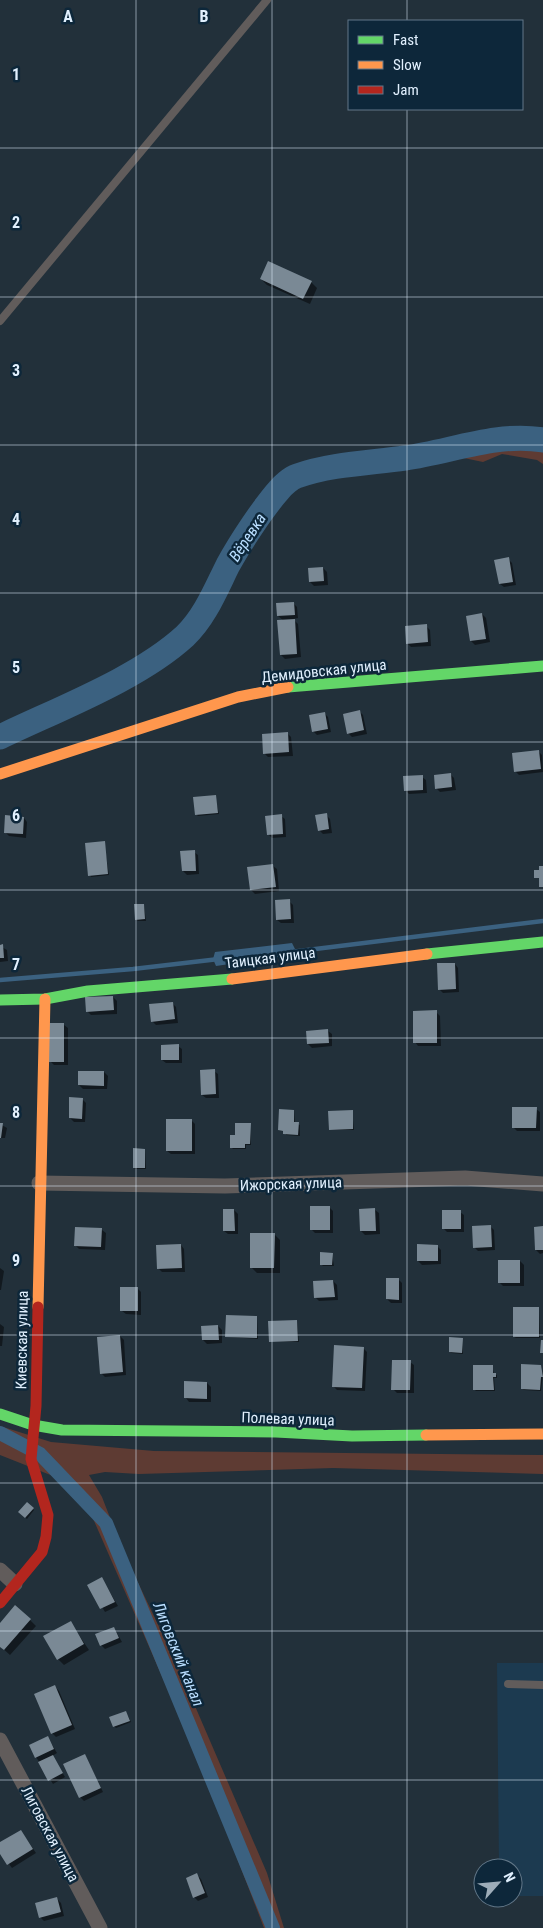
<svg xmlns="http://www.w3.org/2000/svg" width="543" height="1928" viewBox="0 0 543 1928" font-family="'Roboto Condensed',sans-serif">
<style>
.built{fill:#1c3a50}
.green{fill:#5e3b33}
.water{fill:#3b6180}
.shadow{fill:#0007}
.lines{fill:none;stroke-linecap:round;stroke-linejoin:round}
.stream{stroke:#3b6180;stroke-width:4.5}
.canal{stroke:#3b6180;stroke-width:14}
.river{stroke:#3b6180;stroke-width:25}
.building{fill:#7a8995}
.lane{stroke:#615c5b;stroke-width:8}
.street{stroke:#615c5b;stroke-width:15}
.fast{stroke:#63d668;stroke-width:11}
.slow{stroke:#ff974d;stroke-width:11}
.jam{stroke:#b3261e;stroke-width:11}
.grid{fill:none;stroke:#e1f0fe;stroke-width:1;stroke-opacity:0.55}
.labels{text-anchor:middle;stroke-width:5;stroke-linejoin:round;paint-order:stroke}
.street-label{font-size:15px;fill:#e1f0fe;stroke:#0d273a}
.water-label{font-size:16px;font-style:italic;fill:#b9deff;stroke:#0d273a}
.grid-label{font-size:16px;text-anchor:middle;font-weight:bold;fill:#e1f0fe;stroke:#0d273a;stroke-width:5;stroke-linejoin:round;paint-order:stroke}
</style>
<rect width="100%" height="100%" fill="#22303a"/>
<path class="built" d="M497 1663H543V1896H513V1868H499Z"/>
<path class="green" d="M526 434 543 436V464L537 460 502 454 483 462 459 457 384 472 379 457 468 439Z
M0 1426 51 1442 154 1451 543 1455V1474L333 1468 139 1474 105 1472 89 1475 102 1497 123 1551 179 1669 267 1873 284 1928H264L203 1770 91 1514 58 1478 0 1455Z"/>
<path class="water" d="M292 943 296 951 292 955 216 966 213 959 215 952Z"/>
<path class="shadow" d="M261 279 311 282 317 288 310 304 267 285Z
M508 559 512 563 516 585 504 587 500 584Z
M323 568 327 572 328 585 314 586 310 582Z
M293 603 297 607 298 618 293 619 298 624 301 657 285 659 281 655 284 621 278 616Z
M482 614 486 618 490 642 475 645 471 641Z
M426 626 430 630 431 646 411 647 407 643Z
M359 711 363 715 367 734 352 737 348 733Z
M324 713 328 717 331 732 317 735 313 731Z
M287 733 291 737 293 756 268 757 265 754Z
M538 751 542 755 543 772 519 775 515 771Z
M450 774 454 778 456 790 440 792 436 788Z
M422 777 426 780 427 793 409 794 405 790Z
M215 796 219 814 198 816 197 815Z
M326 815 330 819 332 833 323 834 319 830Z
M281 816 285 819 286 837 272 838 268 834Z
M24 818 27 822 26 838 9 836 5 832Z
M104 843 109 875 91 877 90 875Z
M194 852 198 855 199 874 187 875 183 871Z
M273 866 277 869 279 891 255 894 251 890Z
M289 901 293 905 294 923H281L277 920Z
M144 905 146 921H138L136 919Z
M0 946 7 950 8 961 0 962Z
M455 964 458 968 459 992 443 993 439 989Z
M113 997 117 1001V1014L91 1015 87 1011Z
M172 1003 176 1007 178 1023 156 1025 152 1021Z
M436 1012 440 1016 441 1046H418L415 1042Z
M64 1025 68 1028V1065H54L50 1061Z
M328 1031 332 1034V1046L312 1048 308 1044Z
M178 1046 182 1049V1063H166L162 1060Z
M214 1071 218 1074 219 1098H206L202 1095Z
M104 1072 108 1076 107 1089H83L79 1085Z
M82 1099 86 1103 85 1122H74L70 1118Z
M536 1109 540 1112V1131H517L513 1127Z
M294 1111 295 1123 300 1125V1136L286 1135 285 1132 279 1130Z
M352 1111 354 1130H330Z
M191 1120 195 1124V1154H171L167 1151Z
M0 1124 7 1128 5 1138H0Z
M250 1124 251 1145H246V1149H233L231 1147 236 1136Z
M145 1150 146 1169H135L134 1167Z
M329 1207 333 1211V1233H315L311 1229Z
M234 1210 238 1214V1234H228L224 1231Z
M375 1210 379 1213 380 1234 365 1235 361 1231Z
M460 1212 464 1215V1232H447L443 1228Z
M490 1226 494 1230 495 1250 478 1251 474 1247Z
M543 1228V1253L540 1254 536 1250Z
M102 1230 106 1233 105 1250 79 1249 75 1245Z
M274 1234 280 1240V1273H257L251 1267Z
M181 1245 184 1249 185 1272H162L158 1268Z
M437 1246 441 1250V1264L422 1265 418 1261Z
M332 1254 334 1266H323L321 1264Z
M520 1261 524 1265V1286H503L499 1282Z
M0 1268 4 1271 1 1290H0Z
M398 1279 402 1283V1303H391L387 1299Z
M333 1281 337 1285 338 1300 319 1301 315 1297Z
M137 1288 141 1292V1315L126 1314 122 1311Z
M539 1308 540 1338H516L514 1337Z
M257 1317 258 1339 227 1337Z
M297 1321 299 1342 270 1341Z
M0 1324 4 1327 2 1346H0Z
M218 1326 222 1330V1343L207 1344 203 1340Z
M120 1336 124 1340 126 1375 105 1377 101 1373Z
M462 1339 463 1354 451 1353 450 1352Z
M363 1348 367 1352 365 1391 337 1390 333 1386Z
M410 1362 414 1365V1393H397L393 1389Z
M492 1366 494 1374 497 1375V1378H494L495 1391H476L474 1389Z
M541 1366 543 1374 541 1391 524 1390 522 1389Z
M207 1383 211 1387V1402H189L186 1398Z
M27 1504 34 1510 27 1519 19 1512Z
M102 1579 118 1606 105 1612 89 1585Z
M30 1620 36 1626 10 1655 0 1646V1625Z
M70 1622 89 1650 64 1665 58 1659Z
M114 1628 122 1642 105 1649 101 1645Z
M55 1687 59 1691 75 1729 56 1737 52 1733Z
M126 1712 131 1722 116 1728 114 1726Z
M48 1738 57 1753 52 1756 65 1777 53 1784 36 1757Z
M85 1755 103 1792 84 1801 80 1797Z
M21 1831 36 1853 12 1868 0 1852V1844Z
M197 1875 201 1879 208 1897 198 1901 194 1897Z
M57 1899 61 1903 64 1916 44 1921 40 1917Z"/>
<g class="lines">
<path class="stream" d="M291 952 543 921
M0 980 133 969 219 959"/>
<path class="canal" d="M0 1433 40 1454 106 1523 273 1928"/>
<path class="river" d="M0 737C58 709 138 679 185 636 205 617 216 589 228 565 240 543 263 508 279 490 283 485 291 478 297 476 331 464 369 463 405 458 450 452 497 432 543 440"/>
</g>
<path class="building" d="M268 261 312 281 303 299 260 279Z
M509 557 513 582 499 584 494 560Z
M323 567 324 581 309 582 308 568Z
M294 602 295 615 277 616 276 603Z
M482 613 486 639 470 641 466 616Z
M295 619 297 654 280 655 277 620Z
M427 624 428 642 406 644 405 626Z
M360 710 364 730 347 734 343 714Z
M325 712 328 729 312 732 309 715Z
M288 732 289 752 263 754 262 734Z
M539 750 541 769 514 772 512 753Z
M451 773 452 787 435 789 434 775Z
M423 775V790L404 791 403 776Z
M216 795 218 813 195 815 193 797Z
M327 813 329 829 318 831 315 815Z
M282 814 283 834 267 835 265 816Z
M5 815 24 817 23 834 4 833Z
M105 841 108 874 88 876 85 843Z
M195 850 196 871H182L180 851Z
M273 864 276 887 250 890 247 867Z
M539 866H543V887H539V878H534V870H539Z
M290 899 291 919 276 920 275 900Z
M134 904H144L145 919 135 920Z
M3 944 4 958H0V945Z
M437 963H455L456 989 438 990Z
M113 996 114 1010 86 1012 85 997Z
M173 1002 175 1019 151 1022 149 1004Z
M437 1010V1043H413V1011Z
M49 1023H64V1062H49Z
M328 1029 329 1043 307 1044 306 1031Z
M179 1044V1060H161V1045Z
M215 1069 216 1094 201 1095 200 1070Z
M78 1071H104V1086L78 1085Z
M69 1097 83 1098 82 1119 69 1118Z
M512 1107H537L536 1128H512Z
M279 1109 294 1110V1122H299L298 1135 283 1134V1131L278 1130Z
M353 1110V1129L329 1130 328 1111Z
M166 1119H192V1151H166Z
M0 1123H3L1 1138H0Z
M235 1123H251L250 1144H245V1148H230V1135H235Z
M133 1148 145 1149V1168H133Z
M310 1206H330V1230H310Z
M375 1208 376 1231H360L359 1209Z
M223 1209H234L235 1231H223Z
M442 1210H461V1229H442Z
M491 1225 492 1247 473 1248 472 1226Z
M543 1226V1250H535L534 1227Z
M75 1227 102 1228 101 1247 74 1246Z
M250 1233H275L274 1268H250Z
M181 1244 182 1268 157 1269 156 1245Z
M417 1244 438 1245V1261H417Z
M320 1252 333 1253 332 1265H320Z
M498 1260H520V1283H498Z
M386 1278H399V1300L386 1299Z
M333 1280 335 1297 314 1298 313 1281Z
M120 1287H138V1311H120Z
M513 1307H539V1337H513Z
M226 1315 257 1316V1338L225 1337Z
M297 1320 298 1341 269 1342 268 1321Z
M218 1325 219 1340H202L201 1326Z
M120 1335 123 1372 100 1374 97 1337Z
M449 1337 463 1338 462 1353 449 1352Z
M541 1340H543V1353H540Z
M334 1345 364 1347 362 1388 332 1387Z
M392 1360H411L410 1390H391Z
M521 1364 541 1365 543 1377H541L540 1390 521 1389Z
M473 1365H493V1373H496V1377H493L494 1390H473Z
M184 1381 207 1382V1399L184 1398Z
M27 1502 34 1508 25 1518 18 1512Z
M102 1577 115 1602 100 1609 87 1585Z
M15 1605 31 1619 4 1650 0 1647V1623Z
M71 1621 84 1644 57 1660 43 1636Z
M114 1627 119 1638 100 1646 95 1634Z
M55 1685 72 1725 51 1734 34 1694Z
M126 1711 130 1721 113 1727 109 1717Z
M48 1736 54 1749 35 1758 29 1745Z
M85 1754 101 1788 79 1798 63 1764Z
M53 1755 63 1773 48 1781 38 1762Z
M21 1830 33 1849 7 1865 0 1854V1842Z
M197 1873 205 1893 193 1898 186 1878Z
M57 1897 61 1912 39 1918 35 1903Z"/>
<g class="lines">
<path class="lane" d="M0 321 267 0
M508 1684 543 1685"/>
<path class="street" d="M39 1183 225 1186 465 1178 543 1184
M0 1570 15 1584
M0 1740 100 1928"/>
<path class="fast" d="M288 687 543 666
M427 954 543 942
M0 1000 45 999 88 991 232 979
M0 1414 33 1425 62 1430 276 1432 352 1436 426 1435"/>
<path class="slow" d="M0 774 238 697 288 687
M232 979 427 954
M38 1307 45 999
M426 1435 543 1434"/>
<path class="jam" d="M0 1603 42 1552 46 1537 48 1515 31 1459 36 1406 38 1307"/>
</g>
<path class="grid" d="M136 0V1928M272 0V1928M407 0V21M407 109V1928M0 148H543M0 297H543M0 445H543M0 593H543M0 742H543M0 890H543M0 1038H543M0 1186H543M0 1335H543M0 1483H543M0 1631H543M0 1780H543"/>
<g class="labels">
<g class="street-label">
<text transform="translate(324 671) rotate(-6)" y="5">Демидовская улица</text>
<text transform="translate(270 958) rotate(-7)" y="5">Таицкая улица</text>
<text transform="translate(291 1184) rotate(-2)" y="5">Ижорская улица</text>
<text transform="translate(22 1340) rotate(-89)" y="5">Киевская улица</text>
<text transform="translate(288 1419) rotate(2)" y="5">Полевая улица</text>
<text transform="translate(50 1834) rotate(62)" y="5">Лиговская улица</text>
</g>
<g class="water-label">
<text transform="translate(247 537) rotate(-57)" y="6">Вёревка</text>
<text transform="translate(179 1654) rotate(68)" y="6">Лиговский канал</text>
</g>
</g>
<g class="grid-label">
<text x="68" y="22">A</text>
<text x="204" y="22">B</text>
<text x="16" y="80">1</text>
<text x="16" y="228">2</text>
<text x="16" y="376">3</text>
<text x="16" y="525">4</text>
<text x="16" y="673">5</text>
<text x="16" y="821">6</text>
<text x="16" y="970">7</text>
<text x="16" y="1118">8</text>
<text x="16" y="1266">9</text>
</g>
<rect x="348" y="20" width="175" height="90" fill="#0d273a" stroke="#627788"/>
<rect x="358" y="36" width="25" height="8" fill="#63d668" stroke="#627788"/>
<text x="393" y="45" font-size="15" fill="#e1f0fe">Fast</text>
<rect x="358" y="61" width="25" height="8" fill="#ff974d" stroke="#627788"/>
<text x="393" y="70" font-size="15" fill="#e1f0fe">Slow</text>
<rect x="358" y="86" width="25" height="8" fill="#b3261e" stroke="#627788"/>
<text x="393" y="95" font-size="15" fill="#e1f0fe">Jam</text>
<g transform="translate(498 1883) rotate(63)"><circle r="24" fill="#0d273a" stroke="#627788"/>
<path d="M0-4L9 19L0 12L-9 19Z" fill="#9eadb9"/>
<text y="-8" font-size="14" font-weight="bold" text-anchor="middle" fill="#e1f0fe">N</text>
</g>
</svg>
